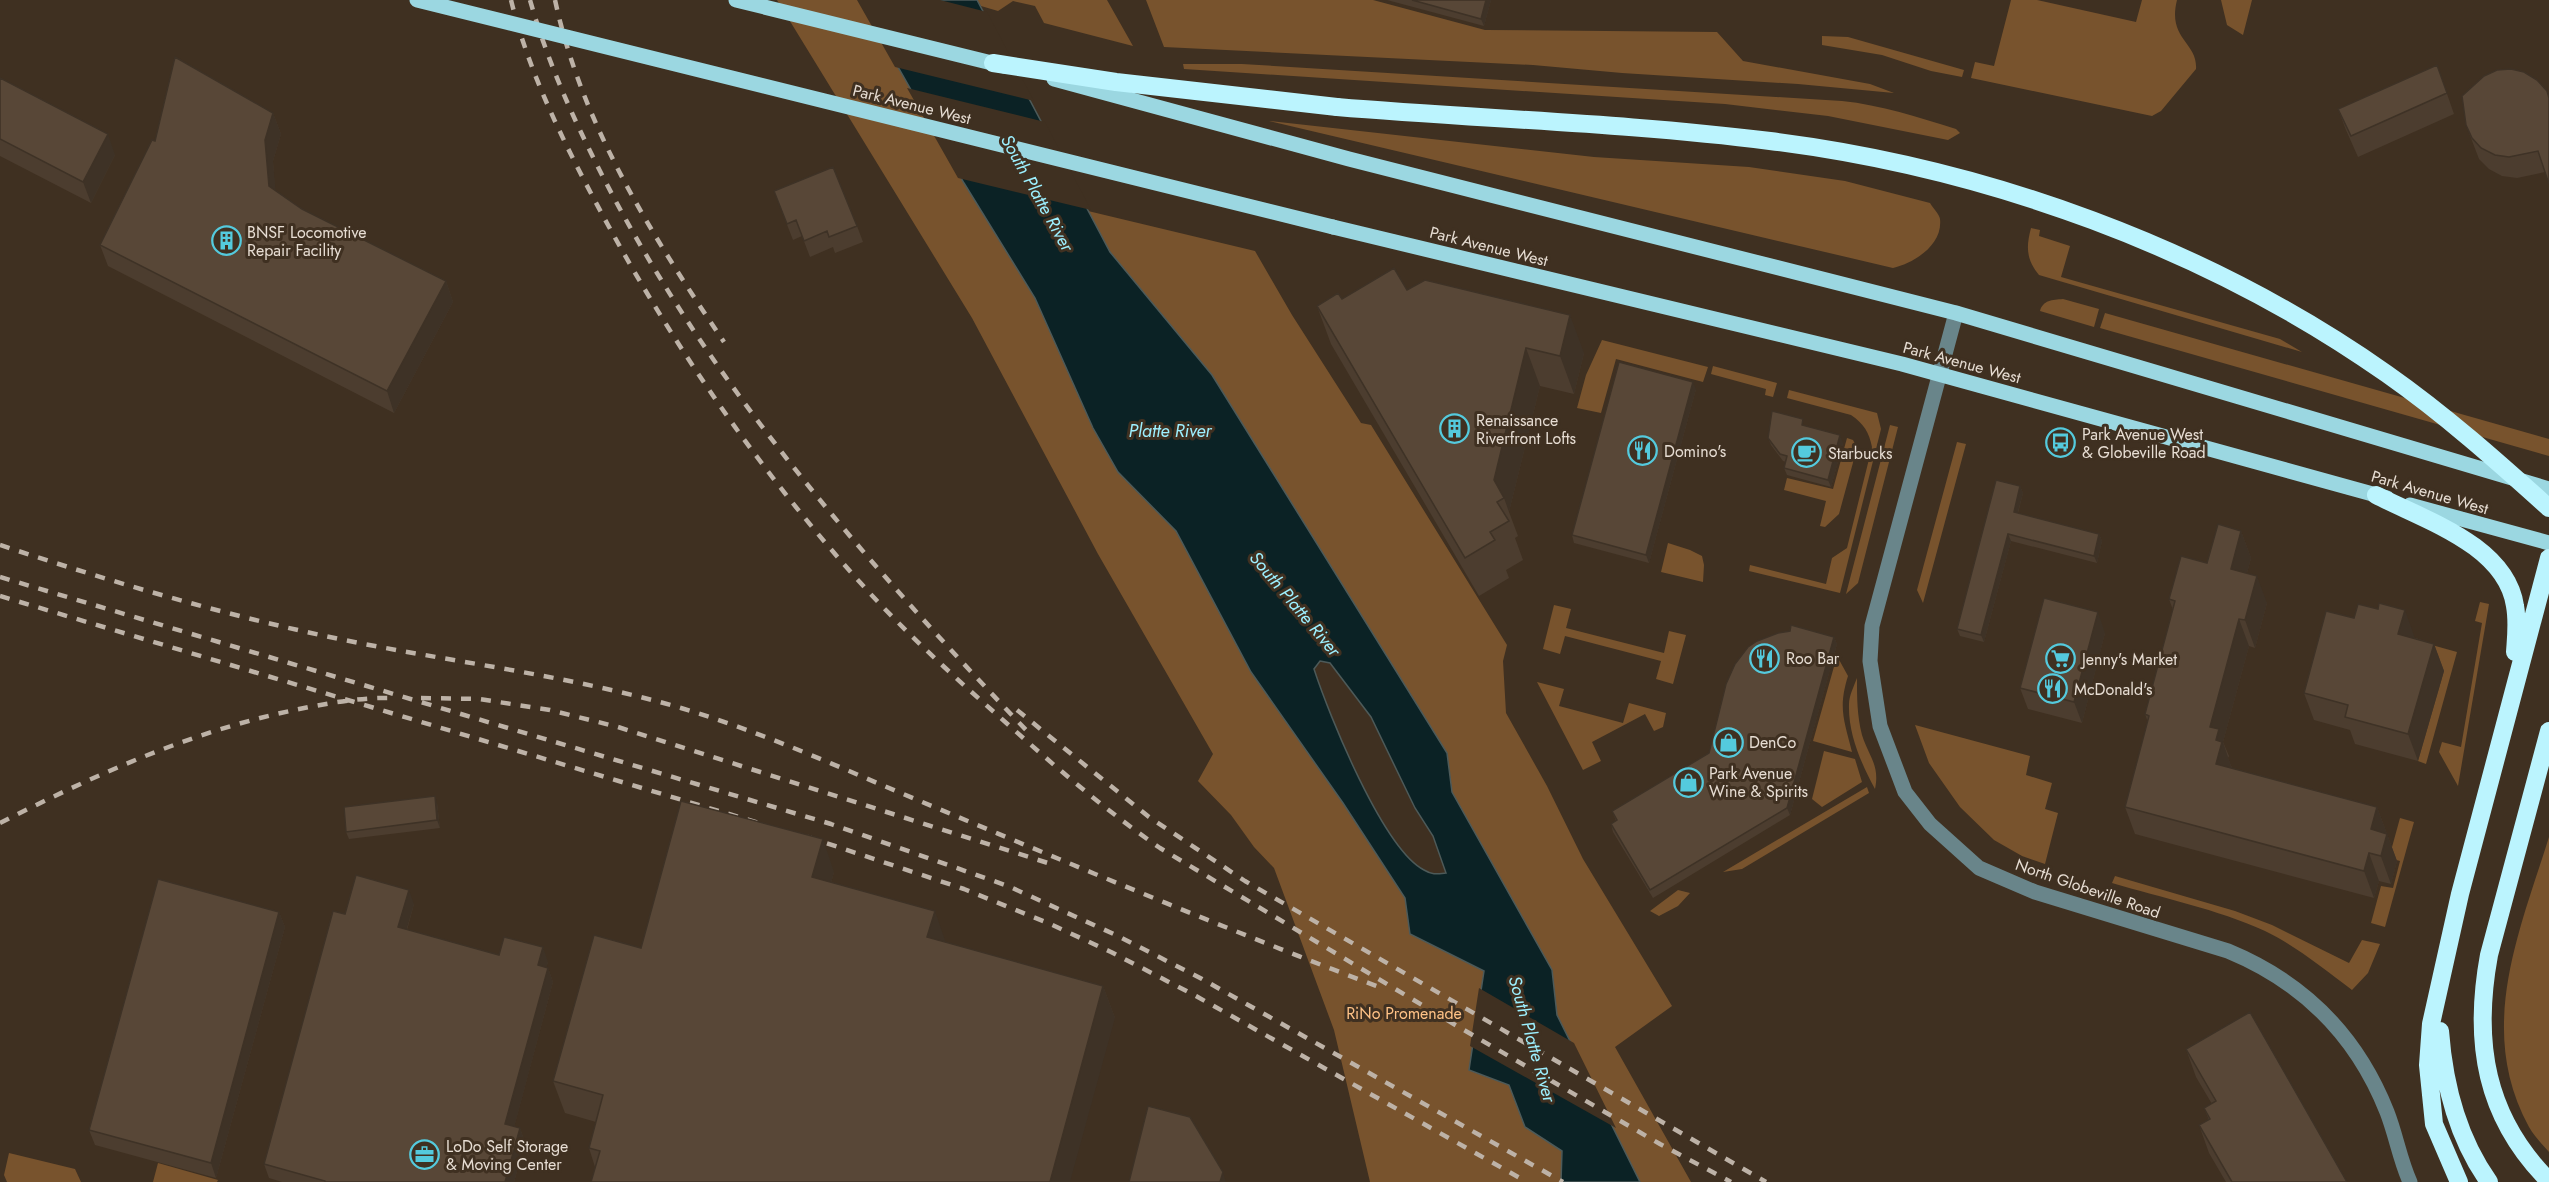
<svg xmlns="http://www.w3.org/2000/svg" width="2549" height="1182" viewBox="0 0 2549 1182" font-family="Jost,sans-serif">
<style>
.green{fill:#78532d}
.water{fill:#0b2225;stroke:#4d5a59;stroke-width:1.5;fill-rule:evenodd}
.pier{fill:#3f3021}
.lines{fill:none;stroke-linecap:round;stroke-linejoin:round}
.minor{stroke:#69858a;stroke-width:15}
.major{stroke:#9bd7e1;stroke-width:15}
.highway{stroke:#bbf4fe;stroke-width:18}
.rail{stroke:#bdb2a7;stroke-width:4.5;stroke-dasharray:10 10;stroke-linecap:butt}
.major-bridge{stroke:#9bd7e1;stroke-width:15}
.highway-bridge{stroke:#bbf4fe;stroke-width:18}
.wall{fill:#4c3d2f}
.shaded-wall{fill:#3e3226}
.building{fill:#584737;stroke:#3e3226;stroke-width:1.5}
.labels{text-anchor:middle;stroke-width:6;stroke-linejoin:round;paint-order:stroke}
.street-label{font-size:16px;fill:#e7ddd3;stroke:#3f3021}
.poi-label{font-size:16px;fill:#e7ddd3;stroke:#3f3021;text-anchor:start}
.park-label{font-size:16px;fill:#ffc286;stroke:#3f3021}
.water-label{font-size:18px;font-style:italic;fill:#9df0ff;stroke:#3f3021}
</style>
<rect width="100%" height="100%" fill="#3f3021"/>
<path class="green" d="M777 0H860L964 183 1035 298 1093 428 1118 472 1176 531 1251 672 1343 803 1405 898 1411 933 1484 971 1469 1070 1509 1085 1525 1127 1562 1151 1561 1182H1370L1334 1030 1274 868 1254 847 1231 815 1198 781 1213 754 1098 554 972 318Z
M977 0H1107L1133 46 1044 23 1035 6 1013 1 998 11 981 6Z
M1146 0H1373L1485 30 1717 32 1743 61 1870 84 1894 93 1798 84 1622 73 1533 65 1164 47Z
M2011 0H2037L2136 22 2142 0H2177C2167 39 2198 42 2196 69L2161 111 2152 116 1971 78 1975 62 1994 66Z
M2221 0H2252L2243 35 2227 25Z
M1822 36 1848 37 1964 70 1962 77 1931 71 1882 55 1822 45Z
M1183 64H1242L1842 101C1881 105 1918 117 1956 129L1960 133 1948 140 1828 116 1725 104 1184 69Z
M1269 121 1594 157 1749 167 1845 181 1930 203C1933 208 1939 214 1940 219 1943 245 1914 263 1893 268Z
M1088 211 1255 251 1292 315 1361 423 1371 425 1507 645 1503 661 1506 713 1547 786 1583 859 1672 1006 1615 1047 1691 1182H1640L1557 1015 1552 970 1452 792 1447 753 1212 375 1110 252Z
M2031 228 2040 230 2039 236 2070 246 2061 277 2280 339 2302 352 2039 275C2026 259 2026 247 2031 228Z
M2063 299 2099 309 2094 327 2040 311C2043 300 2052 300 2063 299Z
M2105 313 2549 439V456L2100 328Z
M1602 340 1708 367 1703 382 1616 359 1601 413 1577 408 1586 375Z
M1713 366 1777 383 1773 397 1765 395 1766 389 1711 374Z
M1789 390 1877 413 1881 429 1840 593 1749 571 1750 565 1826 584 1832 558 1847 548 1872 447C1869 432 1864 424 1851 415L1787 398Z
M1890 425 1898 427 1858 583 1846 594Z
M1847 438 1853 440 1857 448 1839 514 1825 527 1820 526 1826 501 1784 490 1787 478 1833 489Z
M1957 442 1966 444 1923 603 1917 590Z
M1668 543 1690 550 1702 556 1704 565 1703 582 1661 572Z
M2480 602 2489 604 2458 786 2439 752 2442 742 2461 747 2482 623 2475 621Z
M1554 605 1571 609 1566 628 1664 653 1669 631 1686 635 1673 684 1656 679 1661 661 1565 636 1560 654 1543 649Z
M2414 640 2457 652 2426 764 2418 761Z
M1837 656 1848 676C1838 708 1844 720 1852 752L1813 741Z
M1857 678C1857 698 1857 715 1862 735 1869 757 1880 765 1875 789 1861 763 1848 734 1849 704 1849 696 1854 686 1857 678Z
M1537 682 1564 689 1559 706 1623 723 1629 703 1666 713 1663 727 1654 731 1645 714 1592 742 1601 761 1583 770Z
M1915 725 2030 756 2026 775 2052 783 2045 809 2058 813 2045 864 2022 856 1994 840 1960 807 1929 763Z
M1824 751 1855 759 1862 782 1822 807 1812 799Z
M1867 787 1869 793 1742 869 1723 872Z
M2400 818 2414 822 2385 927 2371 923 2381 886 2393 888 2400 861 2389 858Z
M2549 837V1152C2542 1144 2534 1136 2529 1127 2476 1030 2519 933 2549 837Z
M2115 876 2235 911 2272 925 2349 963 2362 940 2380 944 2368 973 2352 990C2324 969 2296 946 2265 931 2217 909 2162 898 2112 883Z
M1678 890 1690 893 1678 906 1659 916 1650 911Z
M9 1153 75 1169 81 1182H7L4 1175Z
M158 1163 218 1180 217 1182H153Z"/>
<path class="water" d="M860 0H977L1110 252 1212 375 1447 753 1452 792 1552 970 1557 1015 1640 1182H1561L1562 1151 1525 1127 1509 1085 1469 1070 1484 971 1410 934 1405 898 1343 803 1251 672 1176 531 1118 472 1093 428 1035 298 964 183ZM1320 661 1330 663 1371 717 1415 808 1433 836 1446 873C1437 874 1432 875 1424 870 1383 849 1329 715 1314 669Z"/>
<path class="pier" d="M857 0H940L987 12 1034 101 895 67Z
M907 88 1045 122 1091 210 958 178Z
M1479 988 1574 1043 1616 1128 1470 1046Z"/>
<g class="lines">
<path class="minor" d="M1956 313 1872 626 1870 661 1880 726 1905 792 1930 824 1979 868 2035 892 2228 951C2303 982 2357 1036 2387 1112 2396 1135 2400 1160 2410 1182"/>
<path class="major" d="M736 0 1004 66
M1054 79 1349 159 1956 313 2549 489
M1333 227 1902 364 2387 498
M2410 505 2549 543"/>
<path class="highway" d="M993 63 1116 82 1337 107
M2376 495C2424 520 2506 545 2515 606 2518 622 2516 637 2515 652
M2549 731 2489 955C2473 1042 2485 1117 2549 1181
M2440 1031C2444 1085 2457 1137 2489 1182
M2459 1182 2434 1124 2428 1065 2431 1024 2460 894 2549 558"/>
<path class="rail" d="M511 0C530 78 570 155 608 225 679 355 766 479 866 589 911 638 962 684 1012 728 1059 770 1108 812 1160 848L1457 1026 1660 1144 1731 1182
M530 0C547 60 572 116 600 171 707 382 865 561 1027 731
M555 0C582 126 653 237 724 342
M0 545C118 584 237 619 359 643 467 664 575 677 681 708 769 734 854 774 939 809 1085 870 1231 931 1379 987
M0 577 831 824 1008 886 1118 936 1202 979 1563 1182
M0 596 759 823
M421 698 479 699 550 710 618 727 1051 864
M1017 710 1149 817 1245 881 1766 1182
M0 823C93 776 187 733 290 711 323 704 359 697 394 698
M808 837 964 889 1048 923 1111 952 1196 996 1527 1182"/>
<path class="major-bridge" d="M417 0 1333 227"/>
<path class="highway-bridge" d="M1337 107C1481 119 1627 123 1770 141 1987 168 2208 248 2387 374 2444 414 2497 461 2549 508"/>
</g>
<path class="wall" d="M1387 0H1491L1484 26Z
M2437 65 2454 114 2358 157 2346 130 2338 109Z
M2511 69 2545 172 2517 178 2502 176 2489 169 2479 159 2466 125Z
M0 78 115 155 91 203 0 156Z
M273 113 281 134 273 161 275 191 302 209 446 281 453 302 394 413 108 266 100 245 155 141Z
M774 191 857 226 863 242 835 253 833 247 810 257 802 236 793 240Z
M1342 299 1584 353 1574 394 1540 386 1509 512 1518 536 1515 538 1523 560 1506 570 1509 578 1479 596 1331 344 1317 306Z
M1696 389 1649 563 1574 543 1572 535Z
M1806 426 1843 443 1831 487 1787 475 1784 468 1786 462 1783 461 1771 445 1768 438Z
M2020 486 2023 493 2018 513 2099 534 2102 541 2097 563 2011 541 1984 642 1960 636 1957 629Z
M2241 531 2251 558 2247 573 2267 603 2255 648 2249 646 2223 742 2229 756 2228 758 2232 768 2377 807 2397 861 2391 884 2379 881 2374 898 2135 834 2125 807 2148 722 2145 714 2173 610 2169 599Z
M2354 618 2434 644 2444 671 2418 761 2355 744 2350 730 2314 720 2304 693Z
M2105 633 2082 723 2028 709 2020 688Z
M1834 637 1837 644 1790 815 1653 898 1613 832 1611 824 1616 821 1612 811 1709 753Z
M437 803 440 828 349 839 346 832Z
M834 872 831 883 946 943 1103 986 1115 1018 595 1167 589 1148 596 1122 565 1113 553 1081 641 948Z
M414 904 407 930 499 955 548 962 546 968H548L553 982 514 1127 520 1128 525 1143 514 1182H282L269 1178 264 1164 345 914Z
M279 912 285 927 216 1178 95 1145 89 1130Z
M2186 1049 2347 1182H2226L2209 1153 2199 1125 2209 1120 2204 1108 2212 1104 2196 1077Z"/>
<path class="shaded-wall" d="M1486 0H1491L1484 26 1481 19Z
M273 113 281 134 273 161 277 207 269 186 265 140Z
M108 134 115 155 91 203 83 182Z
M446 281 453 302 394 413 387 391Z
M1570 315 1584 353 1574 394 1560 356Z
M1526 348 1540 386 1509 512 1504 498 1494 480Z
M1693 382 1696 389 1649 563 1646 555Z
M1840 435 1843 443 1831 487 1828 480Z
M2020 486 2023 493 2016 519 2014 512Z
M2241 531 2251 558 2241 596 2231 569Z
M2008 534 2011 541 1984 642 1981 635Z
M2099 534 2102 541 2097 563 2094 556Z
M2257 576 2267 603 2255 648 2245 620Z
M2405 610 2415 638 2408 661 2398 634Z
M2098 612 2105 633 2082 723 2074 702Z
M2239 619 2249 646 2223 742 2232 769 2216 764 2210 727Z
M1834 637 1837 644 1790 815 1787 808Z
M2434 644 2444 671 2418 761 2408 734Z
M435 796 437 803 440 828 437 820Z
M2377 807 2397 861 2391 884 2371 829Z
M823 839 834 872 824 909 812 877Z
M2369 853 2379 881 2374 898 2364 871Z
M409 890 414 904 403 942 398 927Z
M935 911 946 943 927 937Z
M279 912 285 927 216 1178 211 1163Z
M543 947 548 962 543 980 538 965Z
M548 968 553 982 511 1139 505 1124Z
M1103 986 1115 1018 1070 1182H1050Z
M520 1128 525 1143 514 1182H505Z
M1223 1172 1226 1182H1220Z"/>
<path class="building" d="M1412 0H1486L1481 19Z
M175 57 273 113 265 140 269 186 302 209 446 281 387 391 100 245 152 140 155 141Z
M2437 65 2447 93 2351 136 2338 109Z
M2511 69 2524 72 2537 80 2547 91 2549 98V184L2538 151 2509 157 2495 155 2481 148 2472 138 2466 125 2462 96 2484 76 2497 70Z
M0 78 108 134 83 182 0 139Z
M833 167 857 226 829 237 827 231 804 241 796 220 787 224 774 191Z
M1394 268 1407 290 1425 280 1570 315 1560 356 1526 348 1494 480 1504 498 1497 502 1509 521 1490 532 1495 540 1465 558 1317 306 1338 293 1342 299Z
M1619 362 1693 382 1646 555 1572 535Z
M1772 411 1803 419 1802 425 1840 435 1828 480 1784 468 1787 456 1780 454 1768 438Z
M1996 480 2020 486 2014 512 2099 534 2094 556 2008 534 1981 635 1957 629Z
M2218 524 2241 531 2231 569 2257 576 2245 620 2239 619 2210 727 2219 729 2216 740 2222 742 2216 764 2377 807 2371 829 2387 834 2381 856 2369 853 2364 871 2125 807 2149 716 2145 714 2175 601 2169 599 2181 556 2207 563Z
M2044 598 2098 612 2074 702 2020 688Z
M2379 603 2405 610 2398 634 2434 644 2408 734 2345 717 2348 705 2304 693 2326 611 2354 618 2358 604 2378 609Z
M1791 625 1834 637 1787 808 1650 890 1611 824 1617 820 1612 811 1709 753 1726 684 1735 664 1748 647 1757 641 1778 633 1790 631Z
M435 796 437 820 346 832 344 807Z
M681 801 823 839 812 877 935 911 927 937 1103 986 1050 1182H591L600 1151 589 1148 603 1095 553 1081 594 935 641 948Z
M356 875 409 890 398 927 499 955 504 937 543 947 538 965 548 968 505 1124 520 1128 505 1182H325V1181L264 1164 333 911 345 914Z
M158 879 279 912 211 1163 89 1130Z
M2250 1012 2347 1182H2232L2199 1125 2210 1119 2204 1108 2216 1101 2186 1049Z
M1148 1106 1190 1117 1223 1172 1220 1182H1129Z"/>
<defs>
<symbol id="building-ring" viewBox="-11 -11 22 22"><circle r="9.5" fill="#3f3021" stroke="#54cadd" stroke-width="1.5"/><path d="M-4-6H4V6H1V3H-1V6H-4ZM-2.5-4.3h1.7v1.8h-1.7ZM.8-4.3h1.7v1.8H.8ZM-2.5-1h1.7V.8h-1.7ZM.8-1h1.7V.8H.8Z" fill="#54cadd"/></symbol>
<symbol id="bus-ring" viewBox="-11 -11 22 22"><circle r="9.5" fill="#3f3021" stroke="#54cadd" stroke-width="1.5"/><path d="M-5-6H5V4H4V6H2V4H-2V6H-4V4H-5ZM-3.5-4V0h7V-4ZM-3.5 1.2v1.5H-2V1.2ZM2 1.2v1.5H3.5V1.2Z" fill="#54cadd"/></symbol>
<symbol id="restaurant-ring" viewBox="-11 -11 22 22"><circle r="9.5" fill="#3f3021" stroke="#54cadd" stroke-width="1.5"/><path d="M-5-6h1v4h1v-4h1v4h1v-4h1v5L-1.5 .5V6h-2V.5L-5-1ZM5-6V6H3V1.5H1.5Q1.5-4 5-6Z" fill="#54cadd"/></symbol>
<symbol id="cafe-ring" viewBox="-11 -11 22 22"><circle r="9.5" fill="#3f3021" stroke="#54cadd" stroke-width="1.5"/><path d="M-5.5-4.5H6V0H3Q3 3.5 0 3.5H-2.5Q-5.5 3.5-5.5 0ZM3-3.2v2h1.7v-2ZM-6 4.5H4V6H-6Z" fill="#54cadd"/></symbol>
<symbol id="supermarket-ring" viewBox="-11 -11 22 22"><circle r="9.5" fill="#3f3021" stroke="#54cadd" stroke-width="1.5"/><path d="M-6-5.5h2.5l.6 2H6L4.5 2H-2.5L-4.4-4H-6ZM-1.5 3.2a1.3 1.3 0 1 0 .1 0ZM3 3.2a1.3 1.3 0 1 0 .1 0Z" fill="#54cadd"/></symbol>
<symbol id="shop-ring" viewBox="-11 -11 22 22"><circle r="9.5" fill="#3f3021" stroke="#54cadd" stroke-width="1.5"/><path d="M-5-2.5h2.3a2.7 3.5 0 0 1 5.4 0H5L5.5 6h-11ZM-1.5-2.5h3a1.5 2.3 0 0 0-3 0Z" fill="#54cadd"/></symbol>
<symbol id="office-ring" viewBox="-11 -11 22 22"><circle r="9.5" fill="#3f3021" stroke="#54cadd" stroke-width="1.5"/><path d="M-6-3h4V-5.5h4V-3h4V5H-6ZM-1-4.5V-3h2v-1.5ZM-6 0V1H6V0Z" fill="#54cadd"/></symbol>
</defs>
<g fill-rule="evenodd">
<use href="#building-ring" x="210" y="224" width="33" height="33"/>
<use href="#building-ring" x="1438" y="412" width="33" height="33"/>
<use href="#bus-ring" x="2044" y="426" width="33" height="33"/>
<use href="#restaurant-ring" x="1626" y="434" width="33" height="33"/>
<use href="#cafe-ring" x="1790" y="436" width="33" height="33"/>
<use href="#restaurant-ring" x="1748" y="642" width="33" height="33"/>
<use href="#supermarket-ring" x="2044" y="642" width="33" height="33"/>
<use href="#restaurant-ring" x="2036" y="672" width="33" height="33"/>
<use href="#shop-ring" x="1712" y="726" width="33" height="33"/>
<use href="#shop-ring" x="1672" y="766" width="33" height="33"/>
<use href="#office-ring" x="408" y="1138" width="33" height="33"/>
</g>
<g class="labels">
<g class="street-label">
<text transform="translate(912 104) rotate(14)" y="6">Park Avenue West</text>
<text transform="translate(1489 246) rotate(14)" y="6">Park Avenue West</text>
<text transform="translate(1962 362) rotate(15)" y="6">Park Avenue West</text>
<text transform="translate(2430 492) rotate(16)" y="6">Park Avenue West</text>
<text transform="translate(2088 888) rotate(19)" y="6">North Globeville Road</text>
</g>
<g class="poi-label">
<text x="247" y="238">BNSF Locomotive<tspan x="247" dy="18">Repair Facility</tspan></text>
<text x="1476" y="426">Renaissance<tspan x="1476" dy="18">Riverfront Lofts</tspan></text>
<text x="2082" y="440">Park Avenue West<tspan x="2082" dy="18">&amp; Globeville Road</tspan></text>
<text x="1664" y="457">Domino's</text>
<text x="1828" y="459">Starbucks</text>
<text x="1786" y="664">Roo Bar</text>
<text x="2082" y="665">Jenny's Market</text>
<text x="2074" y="695">McDonald's</text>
<text x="1749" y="748">DenCo</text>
<text x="1709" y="779">Park Avenue<tspan x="1709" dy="18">Wine &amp; Spirits</tspan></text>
<text x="446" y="1152">LoDo Self Storage<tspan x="446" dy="18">&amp; Moving Center</tspan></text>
</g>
<g class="park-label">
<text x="1404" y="1019">RiNo Promenade</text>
</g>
<g class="water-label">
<text transform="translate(1037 193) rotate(61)" y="6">South Platte River</text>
<text x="1170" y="437">Platte River</text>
<text transform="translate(1295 604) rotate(50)" y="6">South Platte River</text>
<text transform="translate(1532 1039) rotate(74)" y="6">South Platte River</text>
</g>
</g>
</svg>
